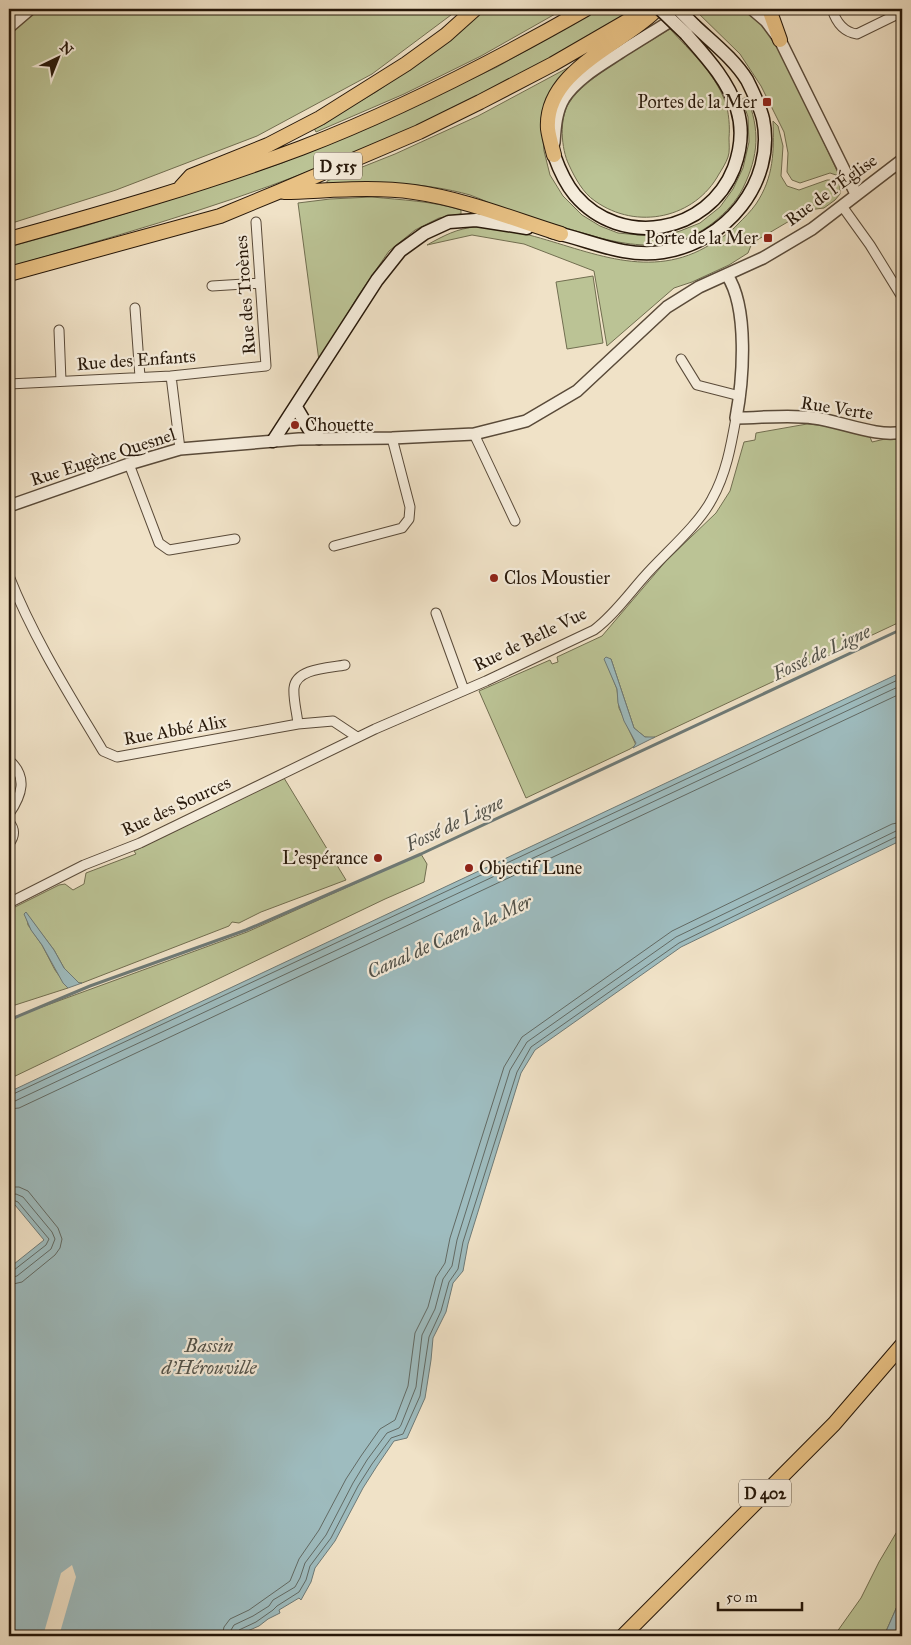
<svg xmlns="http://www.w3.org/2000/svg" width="911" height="1645" viewBox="0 0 911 1645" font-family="'IM FELL Great Primer',serif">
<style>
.green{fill:#bbc395;stroke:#716e50}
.water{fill:#9ebcbf;stroke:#6e7a77}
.pier{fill:#f0e2c7}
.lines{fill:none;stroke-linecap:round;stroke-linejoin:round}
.shore{stroke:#626a64;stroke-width:1}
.stream{stroke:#6e7a77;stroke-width:3}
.minor-casing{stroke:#594a39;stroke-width:11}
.tertiary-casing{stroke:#594a39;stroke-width:14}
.secondary-casing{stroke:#27180a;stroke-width:15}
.primary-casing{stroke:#27180a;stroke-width:16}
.trunk-casing{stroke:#27180a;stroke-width:16}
.minor{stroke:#f5ecdb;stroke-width:9}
.tertiary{stroke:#f5ecdb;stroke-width:11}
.secondary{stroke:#f5ecdb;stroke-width:12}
.primary{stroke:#e8c184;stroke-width:14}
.trunk{stroke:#e8c184;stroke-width:14}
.secondary-bridge-casing{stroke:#27180a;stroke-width:15;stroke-linecap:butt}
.secondary-bridge{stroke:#f5ecdb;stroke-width:12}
.poi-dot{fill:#8f2418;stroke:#f5ecdb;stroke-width:2}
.labels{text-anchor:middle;stroke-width:4.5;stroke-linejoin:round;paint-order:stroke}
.shield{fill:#f5ecdb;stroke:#655849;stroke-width:1}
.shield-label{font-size:16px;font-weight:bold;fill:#27180a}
.poi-label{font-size:18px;fill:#27180a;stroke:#f5ecdb;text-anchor:end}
.street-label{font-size:18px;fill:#27180a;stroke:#f5ecdb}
.water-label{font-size:19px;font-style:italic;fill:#515149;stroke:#f5ecdb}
</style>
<rect width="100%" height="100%" fill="#f0e2c7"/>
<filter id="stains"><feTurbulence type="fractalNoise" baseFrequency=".004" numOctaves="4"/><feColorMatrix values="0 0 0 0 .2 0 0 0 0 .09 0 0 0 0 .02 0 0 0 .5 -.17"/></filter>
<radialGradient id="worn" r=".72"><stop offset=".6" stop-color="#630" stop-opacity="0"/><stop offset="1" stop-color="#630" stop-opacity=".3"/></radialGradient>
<path class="green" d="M38 9H459L372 74 257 136 116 190 9 224V34Z
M484 9H564L481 56 404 94 316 132 314 128 376 92 425 58Z
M600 9H634C597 30 561 54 523 74 453 111 381 144 307 172 209 210 109 238 9 267V247L85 226 188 194 282 163 400 113 497 67Z
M694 9H747L764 24 778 44 838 173 836 175 830 173 800 183 792 180 787 172 788 153 784 132 761 86 740 54Z
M670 29C690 51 714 72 725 101 729 112 730 127 729 138 729 144 730 152 728 157 726 163 722 169 719 174 695 218 637 231 595 201 583 193 575 178 569 165 561 149 559 118 569 103 585 77 643 46 670 29Z
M573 65V68L542 127 544 151 550 175 563 196 582 215 600 226 618 233 660 237 680 231 700 223 720 207 733 189 743 168 749 142 748 117 742 99 747 97C760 130 759 155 743 188 736 202 726 212 714 222 666 260 615 243 563 227 544 221 524 217 505 210 493 205 482 199 470 195 424 182 375 181 327 185V181L395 154 478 116Z
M773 121 778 126 783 146 781 176 787 186 799 190 827 180H833L838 182 840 186V194L835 200 824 208 808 210 752 243 748 253 729 265 692 282 674 288 607 346 594 271 524 244 472 235 427 245C443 236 458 228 476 227 495 226 511 231 529 235 590 251 651 282 711 244 721 238 730 233 738 224 744 218 751 211 756 204 774 177 774 151 773 121Z
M372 197C402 200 432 201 461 210V214L439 218 415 230 389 251 358 296 319 361 298 203 330 199Z
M593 276 603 343 567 349 556 282Z
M807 424 828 426 870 437 872 442 885 439H902V621L653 738 645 737 634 728 611 659H605L617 689 619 708 636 745 630 749 526 798 479 691 550 660 552 664 558 662 557 657 602 636 666 561 716 513 730 491 744 442 755 440 756 433Z
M284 778 346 880 261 912 239 923 232 922 229 926 82 983H79L64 968 54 950 26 913 28 925 42 945 55 970 68 988 9 1007V910L59 885 65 884 73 890 84 884 86 873 136 854 134 851Z
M421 854 427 864 424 882 385 899 9 1079V1019L247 932Z
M902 1523V1595L884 1636H834L861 1598 879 1562Z"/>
<path class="water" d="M606 657 611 659 634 728 645 737H655L633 748 636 743 624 721 618 703 617 689 604 659Z
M902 672V840L681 947 535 1050 521 1073 468 1244 463 1271 453 1283 446 1312 433 1338 431 1360 425 1398 407 1438 394 1441 377 1466 363 1488 335 1541 315 1568 311 1582 301 1600 299 1598 279 1610 280 1613 268 1619 259 1626 236 1636H9V1268L44 1240 15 1205 9 1209V1092Z
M26 912 54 950 64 968 79 983H82L68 988 63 983 42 945 31 930 24 914Z
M902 1595V1636H884Z"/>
<path class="pier" d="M72 1565 76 1577 59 1636H43L61 1573Z"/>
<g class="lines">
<path class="shore" d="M9 1096 902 678
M9 1102 15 1101 902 685
M9 1109 19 1108 902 693
M9 1187H19L28 1191 58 1228 62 1239 60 1248 55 1255 22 1282 9 1285
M9 1195 16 1194 23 1197 52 1232 55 1239 51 1249 17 1276 9 1278
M9 1203 13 1200 18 1202 49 1239 46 1245 14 1270 9 1271
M222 1636 224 1627 230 1619 249 1610 290 1581 299 1559 319 1530 346 1479 361 1456 380 1429 395 1420 408 1386 415 1333 428 1307 436 1277 445 1263 450 1238 504 1067 522 1037 672 931 892 824 902 822
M230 1636 231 1630 234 1625 253 1616 269 1606 273 1600 295 1587 300 1578 305 1563 326 1535 353 1483 367 1460 387 1433 399 1428 401 1425 416 1387 422 1335 435 1309 443 1279 452 1266 457 1240 510 1070 527 1042 676 937 896 831 902 830
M236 1636 239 1630 256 1622 273 1610 277 1606 299 1592 306 1580 310 1566 331 1538 358 1486 372 1464 391 1438 403 1434 420 1396 429 1337 441 1311 449 1282 458 1269 463 1242 517 1072 531 1047 679 943 898 836H902"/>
<path class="stream" d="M9 1020 90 986 246 930 421 854 902 629"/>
<defs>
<path id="minor" d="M832 9C836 22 843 32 857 34L902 12
M842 206 870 245 902 297
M212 286 260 283
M135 308 140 377
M59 330 61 381
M681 359 697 385 740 396
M171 376 180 449
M9 384 171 376 266 366 256 222
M474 434 515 521
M129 464 159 543 169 550 235 539
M334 546 402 528 409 519 410 507 392 438
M9 576C34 639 69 694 103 751L117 757 298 724 333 721 357 737
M436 613 464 690
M298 724C297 713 293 699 294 688 296 668 330 668 345 665
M9 760C28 777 22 795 9 814
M9 822C15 829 15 836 9 844
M9 903 84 865 140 843 375 729 486 681 594 630C613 616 628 595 644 577 664 554 698 526 712 499 726 474 731 446 736 418"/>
<path id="tertiary" d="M752 9 766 21 780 40 856 194
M9 27 30 9
M554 143C555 128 556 111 564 98 578 77 603 64 624 50 646 36 668 23 689 9
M727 275C749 308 743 381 736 418 761 418 790 414 814 418 840 421 878 438 902 432
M9 506 129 464 180 449 299 439 392 438 474 434 526 421 577 391 667 307 699 287 763 258 812 229 902 160"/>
<path id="secondary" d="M554 155C559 169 565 183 575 195 621 249 708 234 734 168 741 149 743 128 737 109 727 79 706 57 686 34
M552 232C591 240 622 258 663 252 725 243 776 183 763 119 760 106 753 92 747 80 734 59 712 42 694 25
M296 407 309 429 319 438
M273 441 377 280 400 251 425 233 449 222 476 220 527 228"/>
<path id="primary" d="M623 1636 834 1424 902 1345"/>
<path id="trunk" d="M769 9 780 40
M554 155C552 147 549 137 548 129 544 72 620 45 654 12
M181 187 191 176 268 145 320 118 406 64 446 35 475 9
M284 192C327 191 371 186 414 192 464 199 513 219 561 234
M9 239C107 212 205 184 301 148 400 110 495 61 586 9
M9 274 220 216 278 192 419 132 480 102 553 64 648 9"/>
</defs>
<use href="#minor" class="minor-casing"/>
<use href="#tertiary" class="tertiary-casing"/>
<use href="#secondary" class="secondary-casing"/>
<use href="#primary" class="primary-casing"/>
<use href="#trunk" class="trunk-casing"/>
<use href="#minor" class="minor"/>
<use href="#tertiary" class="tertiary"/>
<use href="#secondary" class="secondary"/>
<use href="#primary" class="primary"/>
<use href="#trunk" class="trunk"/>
<defs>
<path id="secondary-bridge" d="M660 9 686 34
M678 9 694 25"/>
</defs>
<use href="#secondary-bridge" class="secondary-bridge-casing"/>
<use href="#secondary-bridge" class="secondary-bridge"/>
</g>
<g class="poi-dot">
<rect x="762" y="97" width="10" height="10" rx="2.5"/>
<rect x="763" y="233" width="10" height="10" rx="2.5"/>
<circle cx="295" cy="425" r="5"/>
<circle cx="494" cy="578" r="5"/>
<circle cx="378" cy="858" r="5"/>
<circle cx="469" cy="868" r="5"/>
</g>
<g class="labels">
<g class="shield">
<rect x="314" y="152.5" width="48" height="27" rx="4"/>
<rect x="739" y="1479.5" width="52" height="27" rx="4"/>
</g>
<g class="shield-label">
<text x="338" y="172">D 515</text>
<text x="765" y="1499">D 402</text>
</g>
<g class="poi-label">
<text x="757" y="108">Portes de la Mer</text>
<text x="758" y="244">Porte de la Mer</text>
<text x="305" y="431" text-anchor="start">Chouette</text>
<text x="504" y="584" text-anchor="start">Clos Moustier</text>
<text x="368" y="864">L’espérance</text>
<text x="479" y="874" text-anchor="start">Objectif Lune</text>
</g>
<g class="street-label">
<text transform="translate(831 190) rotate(-36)" y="6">Rue de l'Église</text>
<text transform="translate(245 295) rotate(-94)" y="6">Rue des Troènes</text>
<text transform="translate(136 360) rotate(-4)" y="6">Rue des Enfants</text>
<text transform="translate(837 408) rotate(9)" y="6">Rue Verte</text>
<text transform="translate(103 457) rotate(-18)" y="6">Rue Eugène Quesnel</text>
<text transform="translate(530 639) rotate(-26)" y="6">Rue de Belle Vue</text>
<text transform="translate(175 730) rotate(-10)" y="6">Rue Abbé Alix</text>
<text transform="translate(176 806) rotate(-25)" y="6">Rue des Sources</text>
</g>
<g class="water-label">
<text transform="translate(821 652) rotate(-25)" y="7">Fossé de Ligne</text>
<text transform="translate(454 823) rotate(-25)" y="7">Fossé de Ligne</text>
<text transform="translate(449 936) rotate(-24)" y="7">Canal de Caen à la Mer</text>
<text x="209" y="1352">Bassin<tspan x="209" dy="22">d'Hérouville</tspan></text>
</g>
</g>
<rect width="911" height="1645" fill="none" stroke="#f0e2c7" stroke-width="30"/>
<rect x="10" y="10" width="891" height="1625" fill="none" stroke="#27180a" stroke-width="2.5"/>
<rect x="15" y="15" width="881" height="1615" fill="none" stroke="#27180a"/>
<g transform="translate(58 58) rotate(43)" stroke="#f5ecdb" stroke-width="4" paint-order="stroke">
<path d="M0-4L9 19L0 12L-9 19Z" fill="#27180a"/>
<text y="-8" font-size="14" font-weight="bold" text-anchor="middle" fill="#27180a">N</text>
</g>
<path d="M718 1602v8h84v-8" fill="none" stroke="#27180a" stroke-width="2.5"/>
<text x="726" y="1602" font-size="15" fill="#27180a" stroke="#f5ecdb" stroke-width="4" paint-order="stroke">50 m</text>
<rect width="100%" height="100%" filter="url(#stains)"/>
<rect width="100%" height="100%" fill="url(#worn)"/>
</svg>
